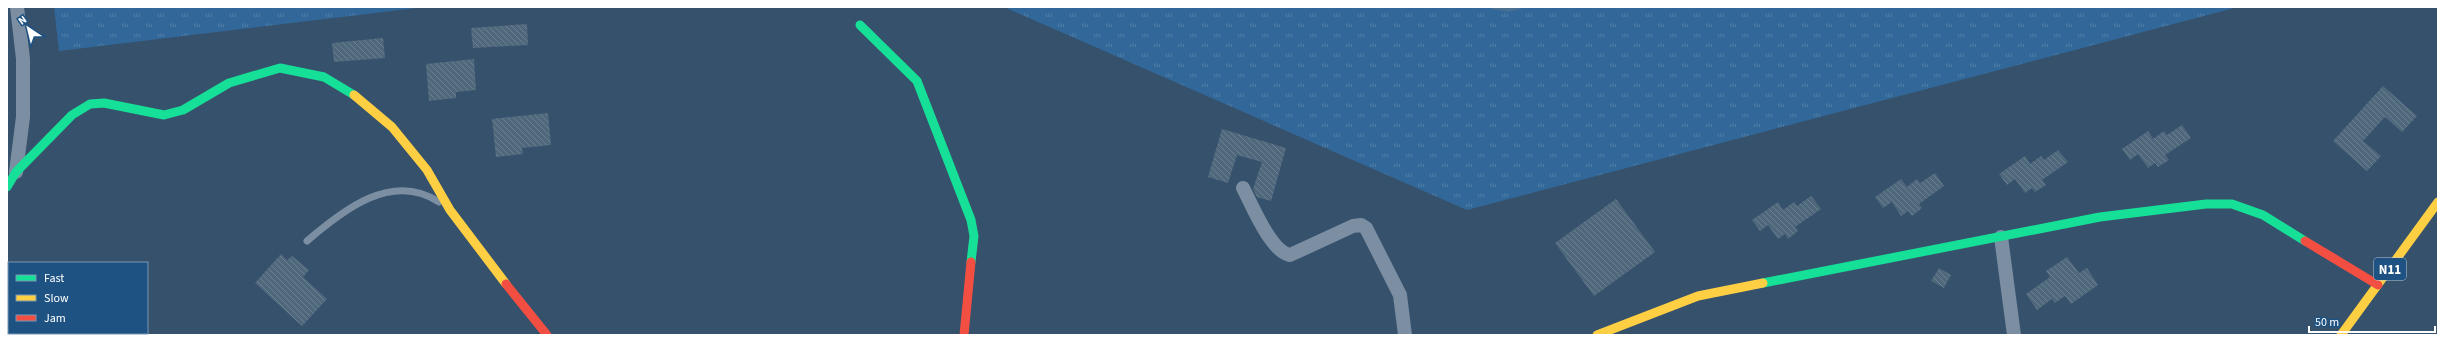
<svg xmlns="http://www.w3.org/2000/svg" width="2445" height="342" viewBox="0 0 2445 342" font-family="'Source Sans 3',sans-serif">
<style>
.grass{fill:url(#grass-tufts)}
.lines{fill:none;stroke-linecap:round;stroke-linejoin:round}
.stream{stroke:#4b7092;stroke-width:5}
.building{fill:url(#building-back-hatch)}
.lane{stroke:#7b8ea2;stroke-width:7}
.street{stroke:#7b8ea2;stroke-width:14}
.fast{stroke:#16e098;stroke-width:9}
.slow{stroke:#ffcf43;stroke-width:9}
.jam{stroke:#f24e42;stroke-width:9}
.labels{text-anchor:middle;stroke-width:3.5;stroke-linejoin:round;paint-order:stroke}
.shield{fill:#1e5282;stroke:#bccbda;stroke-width:1}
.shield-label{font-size:13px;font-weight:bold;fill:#fff}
</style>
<defs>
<pattern id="grass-tufts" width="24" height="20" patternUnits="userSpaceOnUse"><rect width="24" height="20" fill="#326899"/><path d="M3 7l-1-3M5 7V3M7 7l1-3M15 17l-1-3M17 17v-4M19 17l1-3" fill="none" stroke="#517fa8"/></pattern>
<pattern id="building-back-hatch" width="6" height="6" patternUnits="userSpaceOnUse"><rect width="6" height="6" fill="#50687c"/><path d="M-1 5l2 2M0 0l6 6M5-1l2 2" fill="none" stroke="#6a7f90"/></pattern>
</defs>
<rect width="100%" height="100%" fill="#35516c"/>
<path class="grass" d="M54 7H425L59 51Z
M1004 7H2238L1467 210Z"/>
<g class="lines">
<path class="stream" d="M1494 7 1508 9 1518 7"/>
</g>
<path class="building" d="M527 24 528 45 473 48 471 28Z
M383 38 385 58 334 62 332 43Z
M474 59 476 90 456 92V98L429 101 426 64Z
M2383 86 2417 116 2402 132 2385 117 2363 141 2381 156 2367 171 2333 141Z
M548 113 551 145 522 148 523 154 496 157 492 119Z
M2182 125 2191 138 2165 155 2169 160 2158 167 2155 163 2148 168 2138 154 2130 160 2122 149 2148 131 2153 139 2164 131 2167 135Z
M1222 129 1286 148 1271 201 1257 197 1253 189 1262 162 1237 155 1228 183 1208 177Z
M2058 150 2068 162 2042 180 2046 185 2035 192 2032 188 2025 193 2015 179 2007 185 1999 174 2025 156 2030 164 2041 156 2044 160Z
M1935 173 1944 186 1919 204 1922 208 1912 216 1908 211 1901 216 1892 202 1883 208 1875 197 1901 179 1907 187 1917 179 1920 183Z
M1811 196 1821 209 1795 227 1798 231 1788 239 1785 234 1778 239 1768 225 1760 231 1752 220 1778 202 1783 210 1794 202 1797 206Z
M1616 199 1655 252 1594 296 1555 243Z
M281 254 287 260 292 256 309 270 303 277 327 299 302 326 255 283Z
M2067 257 2079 273 2087 268 2098 285 2071 304 2065 296 2055 303 2052 299 2037 310 2026 294 2050 277 2046 271Z
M1939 268 1951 275 1944 288 1931 281Z"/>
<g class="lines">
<path class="lane" d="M307 241C343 210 392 171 439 202"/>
<path class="street" d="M16 172 23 117V59L17 7
M1243 188C1252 205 1271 252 1290 255L1353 226 1361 225 1366 228 1400 295 1405 335
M2001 237 2014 335"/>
<path class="fast" d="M860 25 917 81 971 220 974 236 971 262
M7 187 16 172 72 115 90 104 104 103 164 115 183 110 229 83 280 68 324 77 354 95
M1763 283 2100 217 2206 204H2232L2263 215 2305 241"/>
<path class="slow" d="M354 95 392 127 427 170 450 210 506 284
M1597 335 1698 296 1763 283
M2341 335 2438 202"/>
<path class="jam" d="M2305 241 2378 285
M506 284 547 335
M964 335 971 262"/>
</g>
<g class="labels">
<rect class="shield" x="2374" y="258" width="32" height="22" rx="3"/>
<g class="shield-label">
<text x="2390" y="274">N11</text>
</g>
</g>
<rect width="2445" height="342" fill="none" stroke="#ffffff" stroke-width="16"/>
<rect x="8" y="262" width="140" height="72" fill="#1e5282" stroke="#7897b4"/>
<rect x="16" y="275" width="20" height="6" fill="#16e098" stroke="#7897b4"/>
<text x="44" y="282" font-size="12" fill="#ffffff">Fast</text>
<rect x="16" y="295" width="20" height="6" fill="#ffcf43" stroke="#7897b4"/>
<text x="44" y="302" font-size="12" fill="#ffffff">Slow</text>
<rect x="16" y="315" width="20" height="6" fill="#f24e42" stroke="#7897b4"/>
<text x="44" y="322" font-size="12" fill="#ffffff">Jam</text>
<g transform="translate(28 28) rotate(325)" stroke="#1e5282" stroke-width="3" paint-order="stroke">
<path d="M0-3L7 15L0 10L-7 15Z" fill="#ffffff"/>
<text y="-6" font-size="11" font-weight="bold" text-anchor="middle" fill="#ffffff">N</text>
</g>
<path d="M2309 326v6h126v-6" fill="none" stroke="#ffffff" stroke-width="2"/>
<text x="2315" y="326" font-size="12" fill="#ffffff" stroke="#1e5282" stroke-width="3" paint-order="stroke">50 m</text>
</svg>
